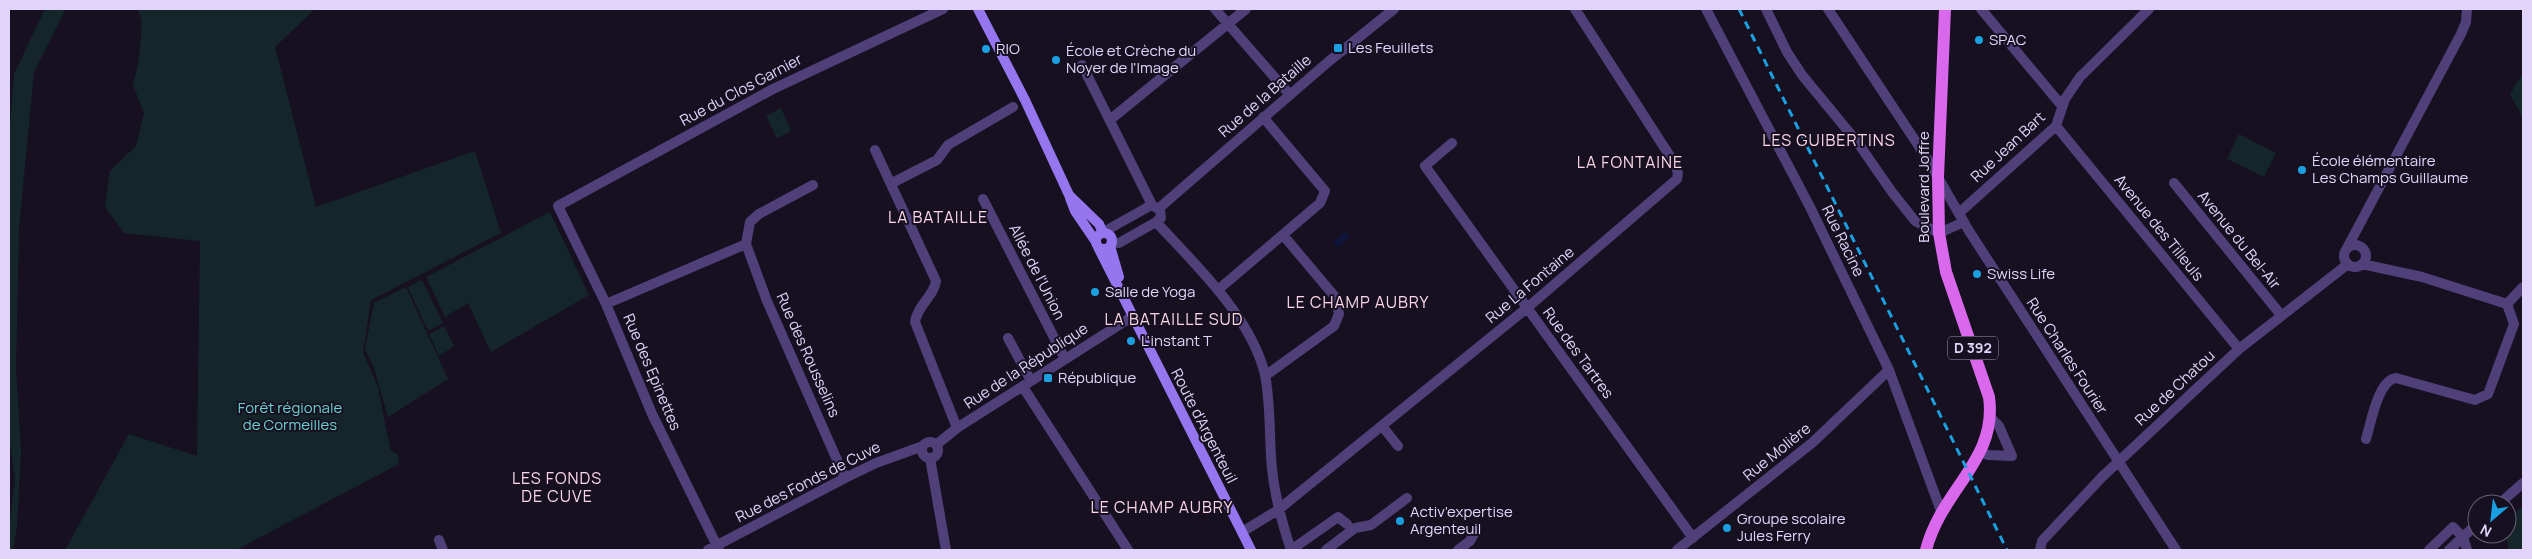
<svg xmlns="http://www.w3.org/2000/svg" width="2532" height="559" viewBox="0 0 2532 559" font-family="Manrope,sans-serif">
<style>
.green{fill:#14262a}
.water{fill:#0f153a}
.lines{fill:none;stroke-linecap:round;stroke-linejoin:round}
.street{stroke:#50407a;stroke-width:10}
.secondary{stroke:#9576ef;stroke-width:10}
.primary{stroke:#da68ed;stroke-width:12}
.rail{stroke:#1aa0e0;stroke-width:3;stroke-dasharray:8 6;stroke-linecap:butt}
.poi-dot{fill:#1aa0e0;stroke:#171021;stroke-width:2}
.labels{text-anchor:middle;stroke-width:4;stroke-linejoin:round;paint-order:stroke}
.shield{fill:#171021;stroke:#a499b9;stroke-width:1}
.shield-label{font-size:14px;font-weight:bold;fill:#e1d4fa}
.poi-label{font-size:15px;fill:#e1d4fa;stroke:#171021;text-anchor:start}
.street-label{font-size:15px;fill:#e1d4fa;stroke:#171021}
.park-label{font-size:15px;fill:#69d1cf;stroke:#171021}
.neighbourhood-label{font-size:16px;letter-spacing:1px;fill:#fad6e5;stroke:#171021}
</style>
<rect width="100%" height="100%" fill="#171021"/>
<path class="green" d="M45 9H66L34 72 19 228 16 368 21 451 17 525 13 550H9V527L15 480 9 435V140L14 74Z
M138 9H315L275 47 316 207 475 151 501 233 371 300 363 352 378 387 390 449 398 455 399 464 236 550H65L129 434 197 456 200 241 124 233 105 207 110 171 136 146 144 113 133 85 139 60 142 21Z
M2523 73V118L2510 94Z
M781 108 791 131 777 138 766 116Z
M2239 134 2276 153 2264 177 2227 159Z
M550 212 589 295 491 352 468 303 445 317 426 277Z
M422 280 443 323 428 331 408 287Z
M406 287 448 379 388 417 374 368 365 349 374 303Z
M444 326 454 346 439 356 429 334Z
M2523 505V550H2509C2504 527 2506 523 2523 505Z"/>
<path class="water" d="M1345 232 1350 237 1339 247 1335 245 1334 241Z"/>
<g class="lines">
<path class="street" d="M1215 9 1290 95
M1706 9 1810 207 1889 370 1941 511
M1766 9 1787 52 1802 75 1858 143 1892 192 1915 221 1939 233 1964 222
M1828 9 1928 160 1969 231 2176 550
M1981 9 2062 106
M1082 65 1152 205
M1111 119 1246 9
M2056 126 2239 349
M1452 143 1425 166 1693 538
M875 150 936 281C934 296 917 306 915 322L957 428
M892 183 937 160 948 145 1013 107
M2174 183 2281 315
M983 199 1065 359
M1158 209 1328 62 1394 9
M1959 213 2056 126 2065 99 2080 77 2149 9
M1156 222C1195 264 1252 318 1265 375 1271 405 1269 439 1272 469 1275 498 1282 523 1291 550
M1108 234 1107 230 1148 207 1152 205 1160 210 1161 218 1156 222 1119 243H1111
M746 244 750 222 759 214 813 185
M2344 256a11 11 0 1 1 22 0a11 11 0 1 1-22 0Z
M2347 248 2461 34 2466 22 2467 9
M2362 264 2422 277 2507 304 2523 287
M1219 289 1320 203 1325 191 1263 117
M606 304 746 244 767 301 845 478
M2507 304 2514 324
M1008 338 1031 381
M1265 376 1334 326 1339 314 1336 298 1283 235
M1023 387 1128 550
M1382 426 1398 446
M2366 439C2371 423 2378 380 2396 378L2475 400 2488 394 2514 324
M922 450a8 8 0 1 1 16 0a8 8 0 1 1-16 0Z
M936 445 957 428 1133 316
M1982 452 1988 455 2012 456 1999 426 1990 417
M930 458 946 550
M2499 504 2523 483
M1242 532 1278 510 1527 308 1677 179 1678 173 1675 164 1575 9
M439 540 443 550
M708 550 845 478 876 463 923 446
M719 550 652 414 606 304 558 206 773 89 943 9
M1291 550 1338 517 1347 524
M1326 550 1355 528 1371 525 1407 498
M1458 550 1470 541 1475 532
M1677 550 1812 443 1889 370
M2040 550 2042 541 2102 477 2239 349 2348 264
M2429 550 2453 527 2463 537 2467 550
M2449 550 2477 524"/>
<path class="secondary" d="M978 9 1025 100 1069 195 1099 224 1103 233
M1070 198 1075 211 1096 242
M1096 241a8 8 0 1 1 16 0a8 8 0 1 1-16 0Z
M1110 246 1119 277
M1098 247 1251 550"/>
<path class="primary" d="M1926 550C1941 490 1998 460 1989 397L1946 272 1939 233 1938 177 1945 9"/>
<path class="rail" d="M1739 9 2007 550"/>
</g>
<g class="poi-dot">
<circle cx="1979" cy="40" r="5"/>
<rect x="1333" y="43" width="10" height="10" rx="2.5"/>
<circle cx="986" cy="49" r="5"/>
<circle cx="1056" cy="60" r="5"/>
<circle cx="2302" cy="170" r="5"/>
<circle cx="1977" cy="274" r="5"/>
<circle cx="1095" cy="292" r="5"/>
<circle cx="1131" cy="341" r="5"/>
<rect x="1043" y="373" width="10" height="10" rx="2.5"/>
<circle cx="1400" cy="521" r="5"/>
<circle cx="1727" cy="528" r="5"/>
</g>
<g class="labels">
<rect class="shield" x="1948" y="336.5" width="50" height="23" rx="4"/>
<g class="shield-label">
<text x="1973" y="353">D 392</text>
</g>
<g class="poi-label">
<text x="1989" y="45">SPAC</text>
<text x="1348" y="53">Les Feuillets</text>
<text x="996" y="54">RIO</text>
<text x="1066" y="56">École et Crèche du<tspan x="1066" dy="17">Noyer de l'Image</tspan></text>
<text x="2312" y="166">École élémentaire<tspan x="2312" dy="17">Les Champs Guillaume</tspan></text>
<text x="1987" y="279">Swiss Life</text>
<text x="1105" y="297">Salle de Yoga</text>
<text x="1141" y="346">L'instant T</text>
<text x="1058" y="383">République</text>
<text x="1410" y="517">Activ'expertise<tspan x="1410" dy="17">Argenteuil</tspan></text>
<text x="1737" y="524">Groupe scolaire<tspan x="1737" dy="17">Jules Ferry</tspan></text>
</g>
<g class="street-label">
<text transform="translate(741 90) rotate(-28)" y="5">Rue du Clos Garnier</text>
<text transform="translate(1265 96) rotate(-41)" y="5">Rue de la Bataille</text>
<text transform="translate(2008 147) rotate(-43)" y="5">Rue Jean Bart</text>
<text transform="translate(1924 187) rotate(-90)" y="5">Boulevard Joffre</text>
<text transform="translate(2159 228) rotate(51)" y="5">Avenue des Tilleuls</text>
<text transform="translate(2239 240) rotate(51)" y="5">Avenue du Bel-Air</text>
<text transform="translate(1843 241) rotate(64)" y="5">Rue Racine</text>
<text transform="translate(1037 272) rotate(63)" y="5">Allée de l'Union</text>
<text transform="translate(1530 285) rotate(-40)" y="5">Rue La Fontaine</text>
<text transform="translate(1578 353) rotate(54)" y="5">Rue des Tartres</text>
<text transform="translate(808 355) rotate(66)" y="5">Rue des Rousselins</text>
<text transform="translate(2067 356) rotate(57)" y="5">Rue Charles Fourier</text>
<text transform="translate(1026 366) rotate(-33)" y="5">Rue de la République</text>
<text transform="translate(652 372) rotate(67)" y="5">Rue des Epinettes</text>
<text transform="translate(2175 388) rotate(-43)" y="5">Rue de Chatou</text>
<text transform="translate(1204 426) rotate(63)" y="5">Route d'Argenteuil</text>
<text transform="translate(1777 452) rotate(-39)" y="5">Rue Molière</text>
<text transform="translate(808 482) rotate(-27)" y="5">Rue des Fonds de Cuve</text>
</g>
<g class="park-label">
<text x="290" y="413">Forêt régionale<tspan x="290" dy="17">de Cormeilles</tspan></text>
</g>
<g class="neighbourhood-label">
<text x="1829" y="146">LES GUIBERTINS</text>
<text x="1630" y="168">LA FONTAINE</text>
<text x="938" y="223">LA BATAILLE</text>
<text x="1358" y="308">LE CHAMP AUBRY</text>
<text x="1174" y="325">LA BATAILLE SUD</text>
<text x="557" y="484">LES FONDS<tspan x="557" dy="18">DE CUVE</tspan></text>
<text x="1162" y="513">LE CHAMP AUBRY</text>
</g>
</g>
<rect width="2532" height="559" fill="none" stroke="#e1d4fa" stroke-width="20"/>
<g transform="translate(2492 519) rotate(208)"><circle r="24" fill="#171021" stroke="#685e78"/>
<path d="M0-4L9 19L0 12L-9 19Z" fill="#1aa0e0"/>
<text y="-8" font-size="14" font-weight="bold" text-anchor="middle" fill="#e1d4fa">N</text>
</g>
</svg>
